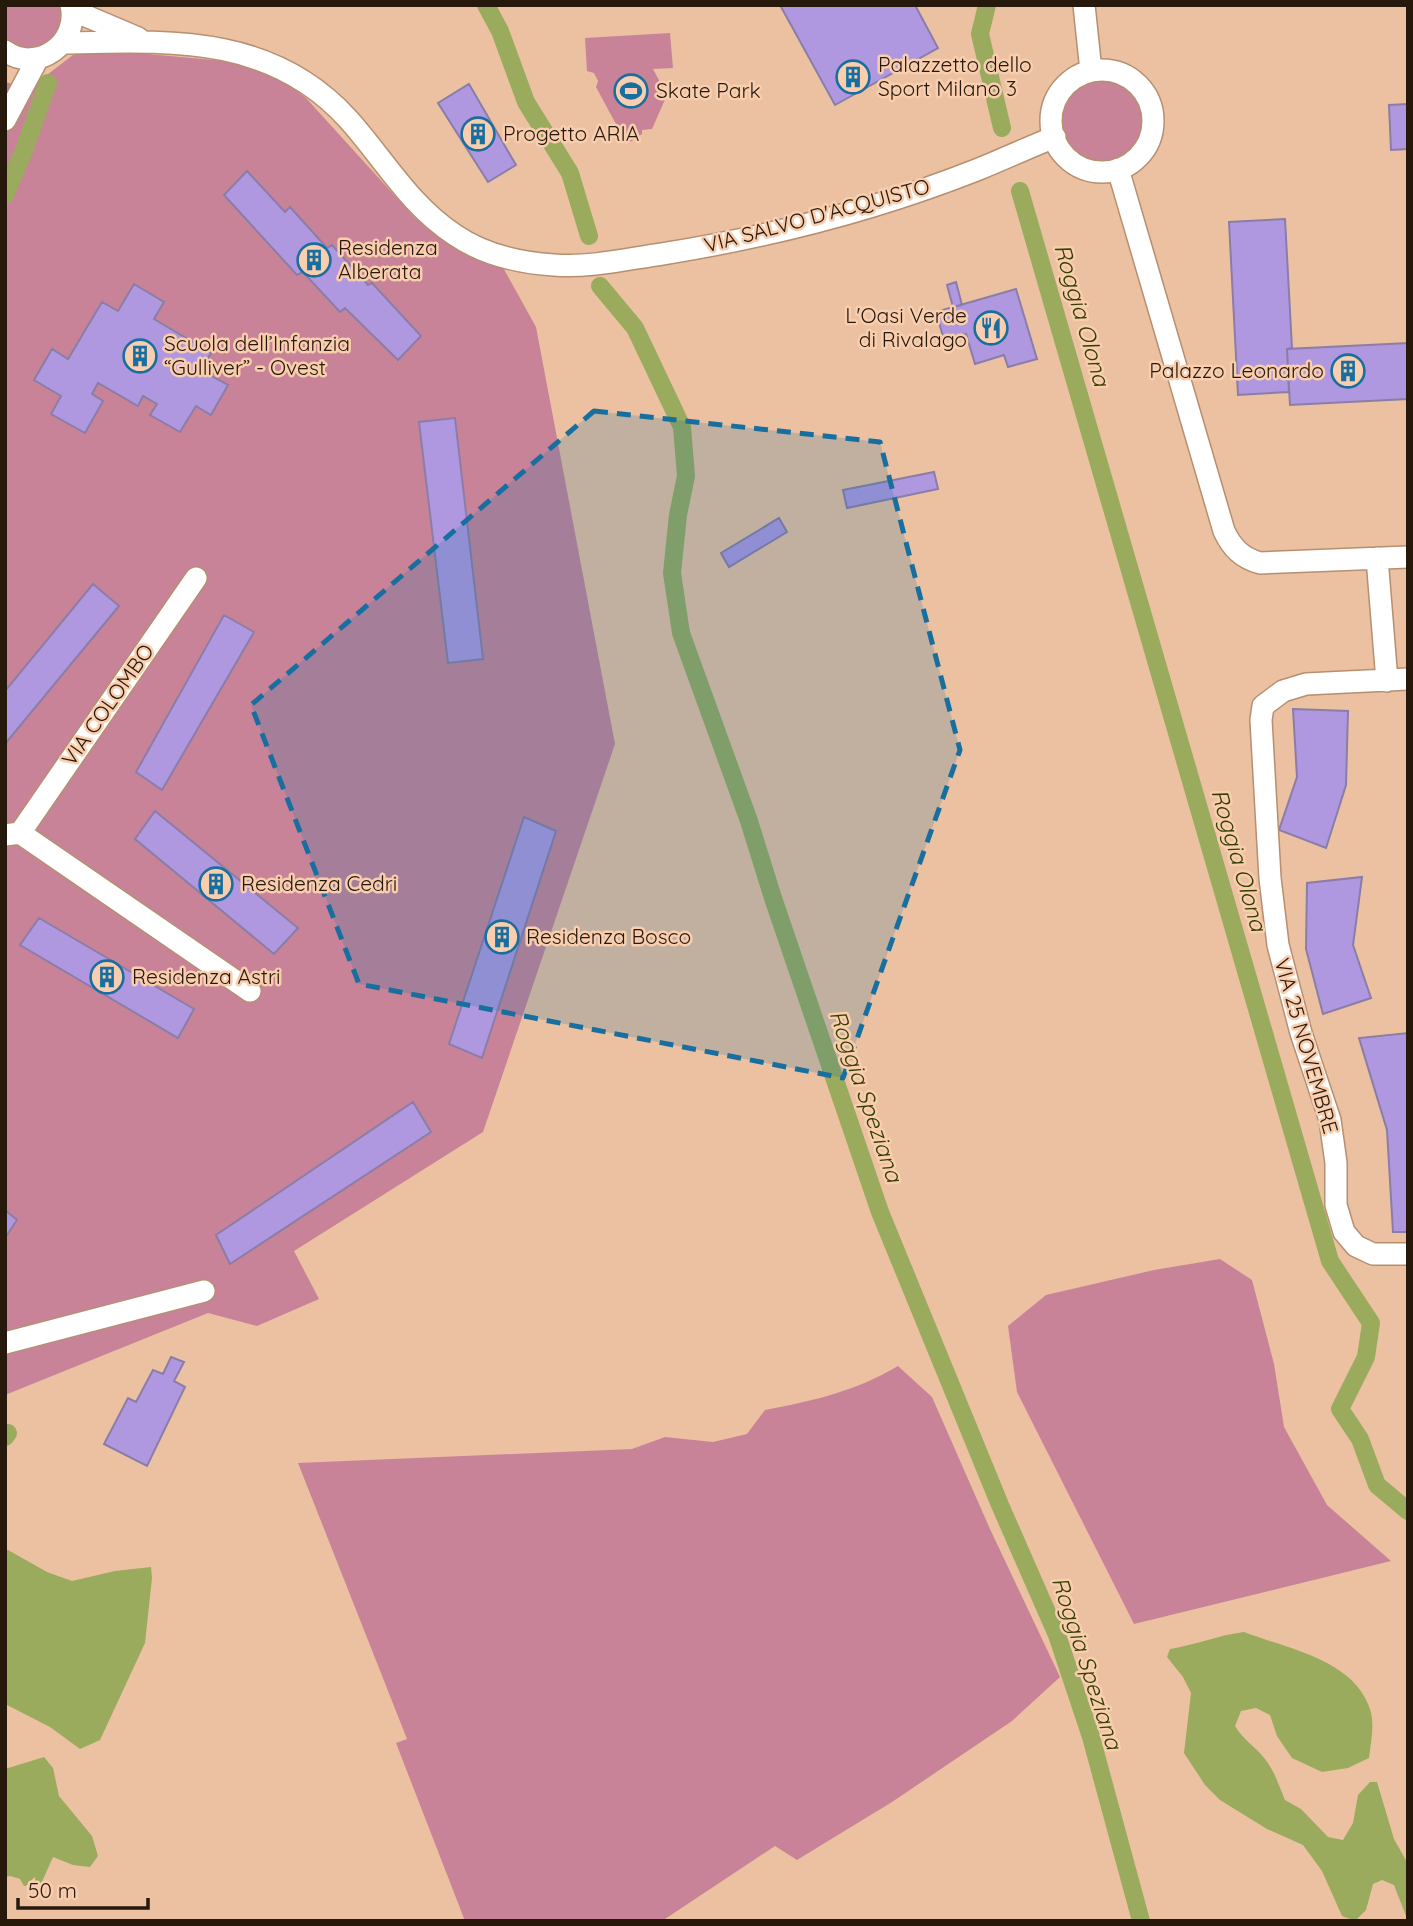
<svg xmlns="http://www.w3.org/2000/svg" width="1413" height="1926" viewBox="0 0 1413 1926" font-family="Quicksand,sans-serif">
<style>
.green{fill:#c98399}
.water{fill:#9aab5d}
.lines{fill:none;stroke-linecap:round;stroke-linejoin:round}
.canal{stroke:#9aab5d;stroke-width:18}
.building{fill:#b098e0;stroke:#8a7da7;stroke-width:2}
.minor-casing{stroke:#b68f70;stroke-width:24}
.minor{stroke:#fff;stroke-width:21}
.marked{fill:#186f9f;fill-opacity:0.2;stroke:#186f9f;stroke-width:5;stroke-dasharray:14 9;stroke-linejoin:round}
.labels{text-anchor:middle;stroke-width:5;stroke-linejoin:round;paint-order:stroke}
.poi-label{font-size:21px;fill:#27180c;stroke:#f8ceae;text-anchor:start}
.street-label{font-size:21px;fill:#27180c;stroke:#f8ceae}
.water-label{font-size:23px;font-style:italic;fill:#343e00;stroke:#f8ceae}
</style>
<rect width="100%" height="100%" fill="#ebc1a1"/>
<path class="green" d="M5 5H62C68 28 56 38 40 51L5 46Z
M670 33 673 68 653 69 667 95 652 129 642 130V134L630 142 625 141 596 87 598 81 594 73 587 71 585 38Z
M82 48 225 61 275 74 306 98 416 219 501 264 536 327 615 744 483 1132 294 1251 319 1299 257 1326 208 1313 5 1395V82L30 88Z
M1060 120a43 43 0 1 1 86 0a43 43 0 1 1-86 0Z
M1220 1259 1252 1280 1274 1364 1284 1427 1327 1505 1391 1561 1134 1624 1017 1392 1008 1326 1046 1295 1154 1270Z
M898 1366 932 1397 990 1529 1060 1677 1012 1721 892 1802 797 1860 775 1846 662 1921H465L396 1743 407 1739 298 1463 632 1449 665 1437 713 1442 747 1434 765 1410C813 1401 856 1391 898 1366Z"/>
<path class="water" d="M8 1550 47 1572 72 1581 115 1571 151 1567 152 1578 145 1643 100 1740 80 1749 50 1727 5 1704V1551Z
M1244 1632C1285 1648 1350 1659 1368 1704 1376 1721 1371 1740 1369 1758L1348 1768 1322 1772 1292 1758 1277 1736 1270 1715 1256 1708 1241 1711 1235 1726C1245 1742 1255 1746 1265 1759 1275 1772 1279 1786 1285 1800L1301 1809 1328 1837 1343 1840 1353 1823 1358 1795 1370 1782H1377L1394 1839 1408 1864V1921L1394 1885 1382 1880 1373 1884 1366 1910 1355 1921 1342 1916 1322 1871 1303 1845 1267 1829 1220 1800 1205 1785 1184 1753 1191 1693 1183 1677 1167 1657 1170 1649C1195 1645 1219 1635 1244 1632Z
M44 1757 53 1768 59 1796 92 1836 98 1856 90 1867 73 1865 53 1857 41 1884 24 1886 20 1879 10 1876 5 1877V1769Z"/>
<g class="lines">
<path class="canal" d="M486 5 500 31 526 102 570 173 589 236
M987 5 980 34 1002 128
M1020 191 1330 1261 1371 1323 1366 1357 1340 1409 1360 1439 1377 1485 1408 1511
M5 195 24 150 48 83
M600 286 635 328 682 427 686 476 678 515 672 573 681 633 749 821 773 898 880 1212 1000 1505 1057 1635 1091 1737 1141 1921
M5 1437 8 1433"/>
</g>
<path class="building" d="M780 5H915L938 48 835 105Z
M469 84 516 165 488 182 438 103Z
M1408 104V149L1391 150 1389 105Z
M247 171 285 212 290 207 327 248 332 245 368 285 372 283 421 336 398 360 345 308 340 312 303 272 297 275 224 195Z
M1285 219 1292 348 1287 349 1289 392 1238 395 1229 222Z
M956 282 962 305 953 307 947 285Z
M134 284 164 302 154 319 211 353 201 370 228 385 211 415 196 406 180 432 150 415 157 404 143 396 138 406 98 383 92 394 103 401 85 433 51 414 61 396 34 380 52 349 68 359 102 302 118 311Z
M1016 289 1037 359 1008 367 1004 355 975 364 966 334 944 340 936 312Z
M1408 343V399L1290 405 1287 349Z
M455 418 483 659 448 663 419 422Z
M934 472 938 489 847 508 843 490Z
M779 518 787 532 729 567 721 553Z
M93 584 119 606 5 744V691Z
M224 615 254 632 162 790 136 772Z
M1293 709 1348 711 1346 785 1326 848 1279 830 1297 777Z
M155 811 298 928 274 954 135 839Z
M524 817 556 831 482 1058 449 1044Z
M1362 877 1353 945 1371 998 1323 1014 1306 949 1307 883Z
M39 918 194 1009 178 1038 20 945Z
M1408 1033V1232H1393L1387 1130 1359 1038Z
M413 1102 431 1132 230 1264 216 1235Z
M5 1210 17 1220 5 1238Z
M171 1357 184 1362 174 1381 185 1387 147 1466 104 1444 128 1398 136 1402 153 1370 163 1374Z"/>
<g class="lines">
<defs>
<path id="minor" d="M1084 5 1091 71
M72 10 138 38
M63 43C169 41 271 34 348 119 384 159 409 205 455 235 483 254 520 263 554 265 589 268 627 259 662 254 769 237 878 209 979 169 1004 159 1029 147 1055 137
M5 51C37 74 80 43 71 5
M1051 121a51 51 0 1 1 102 0a51 51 0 1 1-102 0Z
M5 120 38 58
M1118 169 1224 531C1232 548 1242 558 1260 563L1408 557
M1377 558 1387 681
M1408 679 1306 684 1283 691 1263 706 1261 720 1270 878 1278 945 1301 1033 1330 1120 1336 1163V1205L1344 1232 1356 1246 1373 1254H1408
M20 833 250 991
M5 835 20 833 196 578
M5 1343 204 1291"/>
</defs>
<use href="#minor" class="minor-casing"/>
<use href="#minor" class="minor"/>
</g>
<path class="marked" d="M594 411 880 442 960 750 843 1078 359 984 251 705Z"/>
<defs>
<symbol id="building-ring" viewBox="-11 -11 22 22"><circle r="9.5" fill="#f8ceae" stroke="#186f9f" stroke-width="1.5"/><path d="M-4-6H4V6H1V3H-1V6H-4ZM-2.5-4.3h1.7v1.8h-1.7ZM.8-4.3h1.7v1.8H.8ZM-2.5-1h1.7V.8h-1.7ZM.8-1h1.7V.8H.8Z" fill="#186f9f"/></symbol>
<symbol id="stadium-ring" viewBox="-11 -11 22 22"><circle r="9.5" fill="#f8ceae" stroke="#186f9f" stroke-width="1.5"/><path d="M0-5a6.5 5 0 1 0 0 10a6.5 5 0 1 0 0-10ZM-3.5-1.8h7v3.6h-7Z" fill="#186f9f"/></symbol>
<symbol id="restaurant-ring" viewBox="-11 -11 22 22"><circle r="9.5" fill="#f8ceae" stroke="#186f9f" stroke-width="1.5"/><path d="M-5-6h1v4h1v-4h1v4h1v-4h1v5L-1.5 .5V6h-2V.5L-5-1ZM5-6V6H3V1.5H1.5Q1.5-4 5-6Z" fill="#186f9f"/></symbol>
</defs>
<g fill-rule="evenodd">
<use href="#building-ring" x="834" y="58" width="38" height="38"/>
<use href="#stadium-ring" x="612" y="72" width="38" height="38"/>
<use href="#building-ring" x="459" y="115" width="38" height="38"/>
<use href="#building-ring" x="295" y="241" width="38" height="38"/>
<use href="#restaurant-ring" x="972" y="309" width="38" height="38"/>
<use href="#building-ring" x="121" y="337" width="38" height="38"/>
<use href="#building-ring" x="1329" y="352" width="38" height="38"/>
<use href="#building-ring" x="197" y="865" width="38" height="38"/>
<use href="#building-ring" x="483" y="918" width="38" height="38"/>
<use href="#building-ring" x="88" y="958" width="38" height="38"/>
</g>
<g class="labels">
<g class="poi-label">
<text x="878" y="72">Palazzetto dello<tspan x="878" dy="24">Sport Milano 3</tspan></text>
<text x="656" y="98">Skate Park</text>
<text x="503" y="141">Progetto ARIA</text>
<text x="338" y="255">Residenza<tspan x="338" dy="24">Alberata</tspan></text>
<text x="967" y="323" text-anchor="end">L'Oasi Verde<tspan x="967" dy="24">di Rivalago</tspan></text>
<text x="164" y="351">Scuola dell’Infanzia<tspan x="164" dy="24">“Gulliver” - Ovest</tspan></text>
<text x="1324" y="378" text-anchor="end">Palazzo Leonardo</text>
<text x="241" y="891">Residenza Cedri</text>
<text x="526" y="944">Residenza Bosco</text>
<text x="132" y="984">Residenza Astri</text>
</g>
<g class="street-label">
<text transform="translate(817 216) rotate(-15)" y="7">VIA SALVO D'ACQUISTO</text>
<text transform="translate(108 705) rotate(-55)" y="7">VIA COLOMBO</text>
<text transform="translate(1306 1046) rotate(74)" y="7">VIA 25 NOVEMBRE</text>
</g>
<g class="water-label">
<text transform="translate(1082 315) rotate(74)" y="8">Roggia Olona</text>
<text transform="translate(1239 860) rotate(74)" y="8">Roggia Olona</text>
<text transform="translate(866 1096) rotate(71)" y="8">Roggia Speziana</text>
<text transform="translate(1087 1663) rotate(72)" y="8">Roggia Speziana</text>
</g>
</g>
<rect width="1413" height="1926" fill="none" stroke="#27180c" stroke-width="14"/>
<path d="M18 1898v10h130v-10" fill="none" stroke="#27180c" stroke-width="3.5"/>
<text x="28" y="1898" font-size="21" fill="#27180c" stroke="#f8ceae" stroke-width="5" paint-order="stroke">50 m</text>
</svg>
